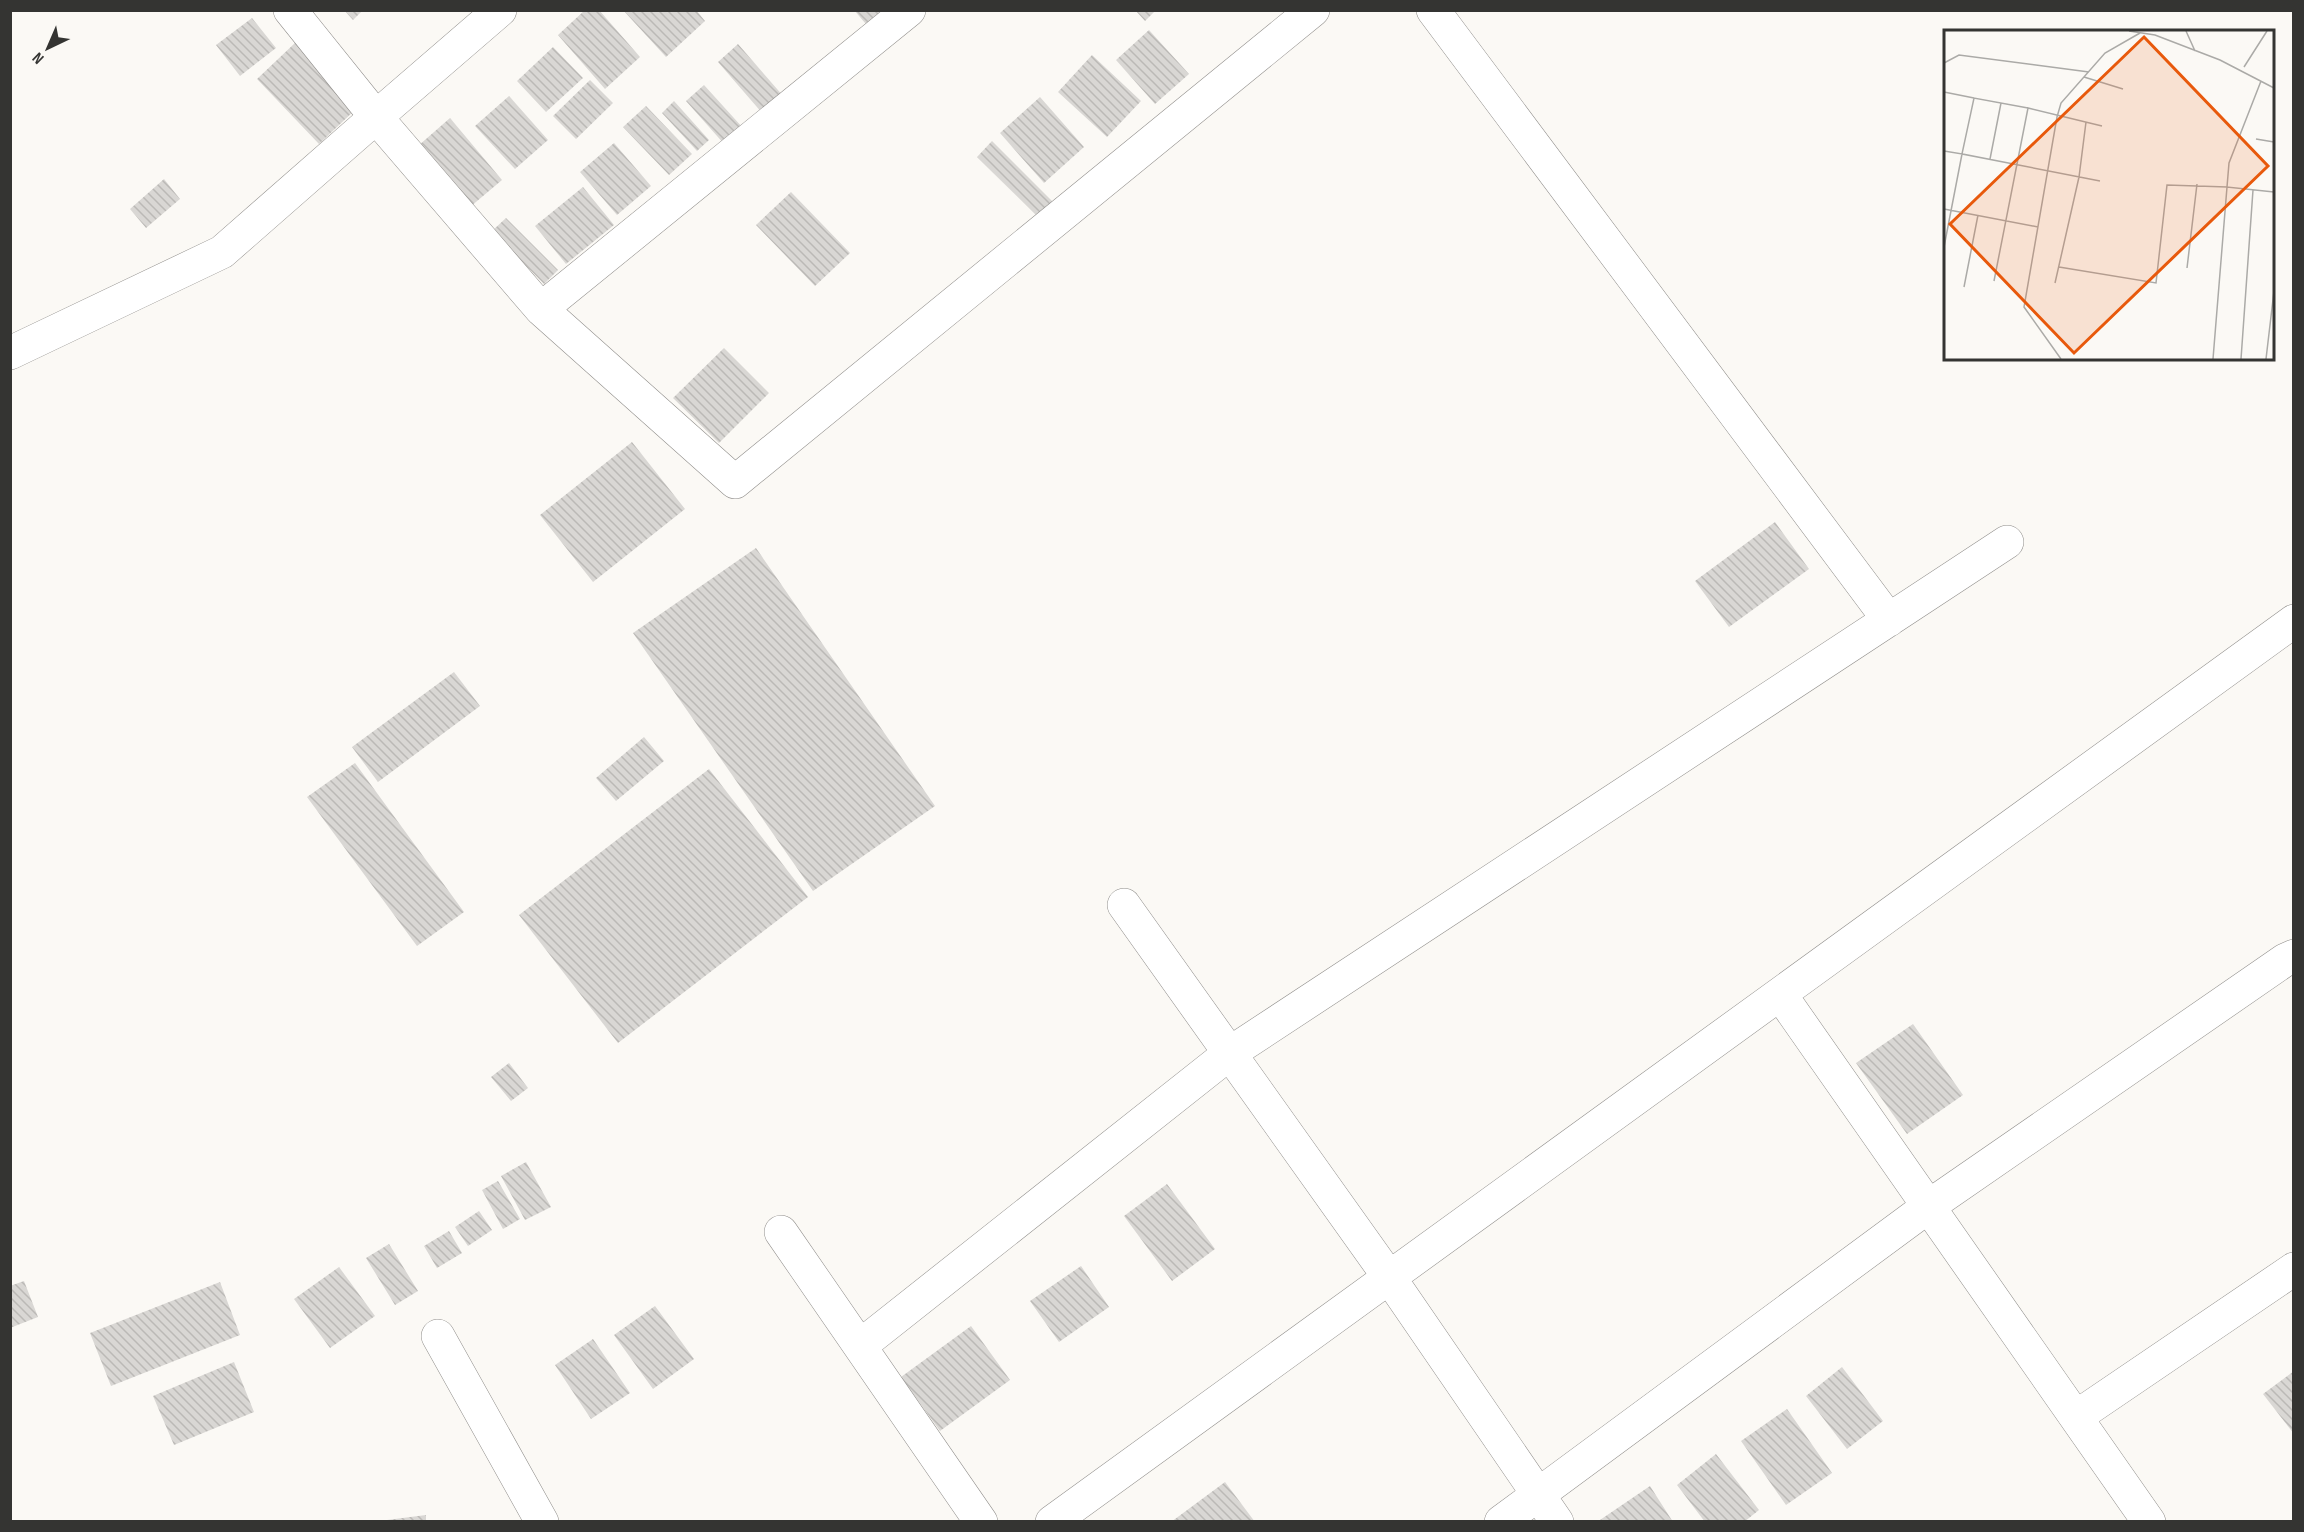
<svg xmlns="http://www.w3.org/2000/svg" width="2304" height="1532" viewBox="0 0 2304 1532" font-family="'Sofia Sans Condensed',sans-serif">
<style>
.building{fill:url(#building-back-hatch)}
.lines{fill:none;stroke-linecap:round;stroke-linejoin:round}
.minor-casing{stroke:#908e8b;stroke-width:34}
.minor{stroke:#fff;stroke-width:33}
.inset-road{fill:none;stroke:#abaaa7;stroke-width:1.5}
.view{fill:#e8590c;fill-opacity:0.15;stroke:#e8590c;stroke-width:3}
.inset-edge{fill:none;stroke:#343432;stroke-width:3}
</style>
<defs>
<pattern id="building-back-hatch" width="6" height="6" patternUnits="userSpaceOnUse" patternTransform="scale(1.5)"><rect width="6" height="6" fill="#d9d7d4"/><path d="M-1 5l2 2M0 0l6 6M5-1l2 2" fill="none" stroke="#bbb9b6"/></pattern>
</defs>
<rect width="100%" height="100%" fill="#fbf9f5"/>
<path class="building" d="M344 10H363L353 20Z
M585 10H599L640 57 605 89 558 35Z
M623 10H696L705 21 666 57Z
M854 10H892L871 30Z
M1135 10H1156L1145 21Z
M252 18 276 48 240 76 216 45Z
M1149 30 1189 74 1155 104 1116 60Z
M296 42 357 108 319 144 257 79Z
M738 44 784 97 763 114 718 62Z
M553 47 583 78 546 112 517 81Z
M1092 55 1141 101 1107 137 1058 92Z
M590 80 613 103 576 139 553 116Z
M704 85 743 128 725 145 686 101Z
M509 96 548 140 515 169 475 126Z
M1040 97 1084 147 1044 183 1000 133Z
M674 101 709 140 697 151 662 113Z
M646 106 692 154 669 175 623 127Z
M450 118 502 180 470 207 418 146Z
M992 141 1054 203 1039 218 977 157Z
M614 143 651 186 617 215 580 172Z
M164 179 180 199 146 228 130 209Z
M583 187 614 225 566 264 535 226Z
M791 192 850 253 815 286 756 225Z
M506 218 558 270 544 284 492 231Z
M724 348 769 393 719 443 673 398Z
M632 442 685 509 593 582 540 515Z
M1775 522 1809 569 1729 627 1695 581Z
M756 548 935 806 813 891 633 633Z
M454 672 480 706 378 782 352 747Z
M644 737 664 761 616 801 596 778Z
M355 763 464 912 417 946 307 797Z
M709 769 808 897 618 1043 519 915Z
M1913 1024 1963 1095 1907 1134 1856 1063Z
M509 1063 528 1088 511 1101 491 1077Z
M526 1162 551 1207 525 1220 501 1176Z
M498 1181 520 1219 503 1229 482 1190Z
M1167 1184 1215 1249 1172 1281 1124 1216Z
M479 1211 492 1230 468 1246 455 1227Z
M449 1231 462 1253 437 1268 424 1246Z
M389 1244 418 1291 395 1305 366 1258Z
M1081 1266 1109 1307 1059 1342 1030 1301Z
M339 1267 375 1316 330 1348 294 1299Z
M24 1281 38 1317 10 1328V1286Z
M220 1282 240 1335 111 1386 90 1333Z
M655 1306 694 1359 653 1389 614 1335Z
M971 1326 1010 1380 940 1431 901 1377Z
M593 1339 630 1393 591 1419 555 1365Z
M234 1362 254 1412 174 1445 153 1396Z
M1842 1367 1883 1421 1847 1449 1806 1396Z
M2294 1371V1434L2263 1394Z
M1787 1409 1832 1473 1786 1505 1741 1441Z
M1716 1454 1759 1510 1744 1522H1705L1677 1485Z
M1225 1482 1255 1522H1171Z
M1650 1486 1673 1522H1597Z
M426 1515V1522H387V1520Z"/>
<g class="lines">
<defs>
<path id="minor" d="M290 10 376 117 500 10
M1433 10 1889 620
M541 309 909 10
M10 353 222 252 376 117 541 309 735 482 1313 10
M1124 905 1389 1277 1557 1522
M1780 994 2149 1522
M781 1232 981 1522
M438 1336 542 1522
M860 1346 1230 1053 2007 542
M2076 1417 2294 1269
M1052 1522 2294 621
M1501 1522 1929 1206 2285 960 2294 956"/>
</defs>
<use href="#minor" class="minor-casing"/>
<use href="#minor" class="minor"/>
</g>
<g transform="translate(1944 30)">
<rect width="330" height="330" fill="#fbf9f5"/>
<path class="inset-road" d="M185 1 211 5 276 30 330 58M242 1 251 21M0 33 15 25 145 42M300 37 323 1M140 47 179 59M0 62 30 68M312 109 330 112M0 121 18 124 30 68 84 78M46 129 57 73M0 179 94 197M0 217 18 124 156 151M115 237 212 253 223 155 283 157 285 133 317 51M243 238 253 154M50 251 84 78 158 96M111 253 135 147 142 92M20 257 34 185M117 329 80 277 113 87 117 73 161 23 196 3M269 329 283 157 330 162M297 329 309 160M322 329 330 261"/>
<path class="view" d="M200 7 324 136 130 323 6 194Z"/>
<rect width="330" height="330" class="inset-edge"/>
</g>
<rect width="2304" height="1532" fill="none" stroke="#343432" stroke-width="24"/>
<g transform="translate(48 48) rotate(224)" stroke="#fbf9f5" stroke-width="4.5" paint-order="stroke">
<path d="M0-4.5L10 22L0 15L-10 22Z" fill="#343432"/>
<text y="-9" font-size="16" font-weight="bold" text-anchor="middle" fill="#343432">N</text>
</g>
</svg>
